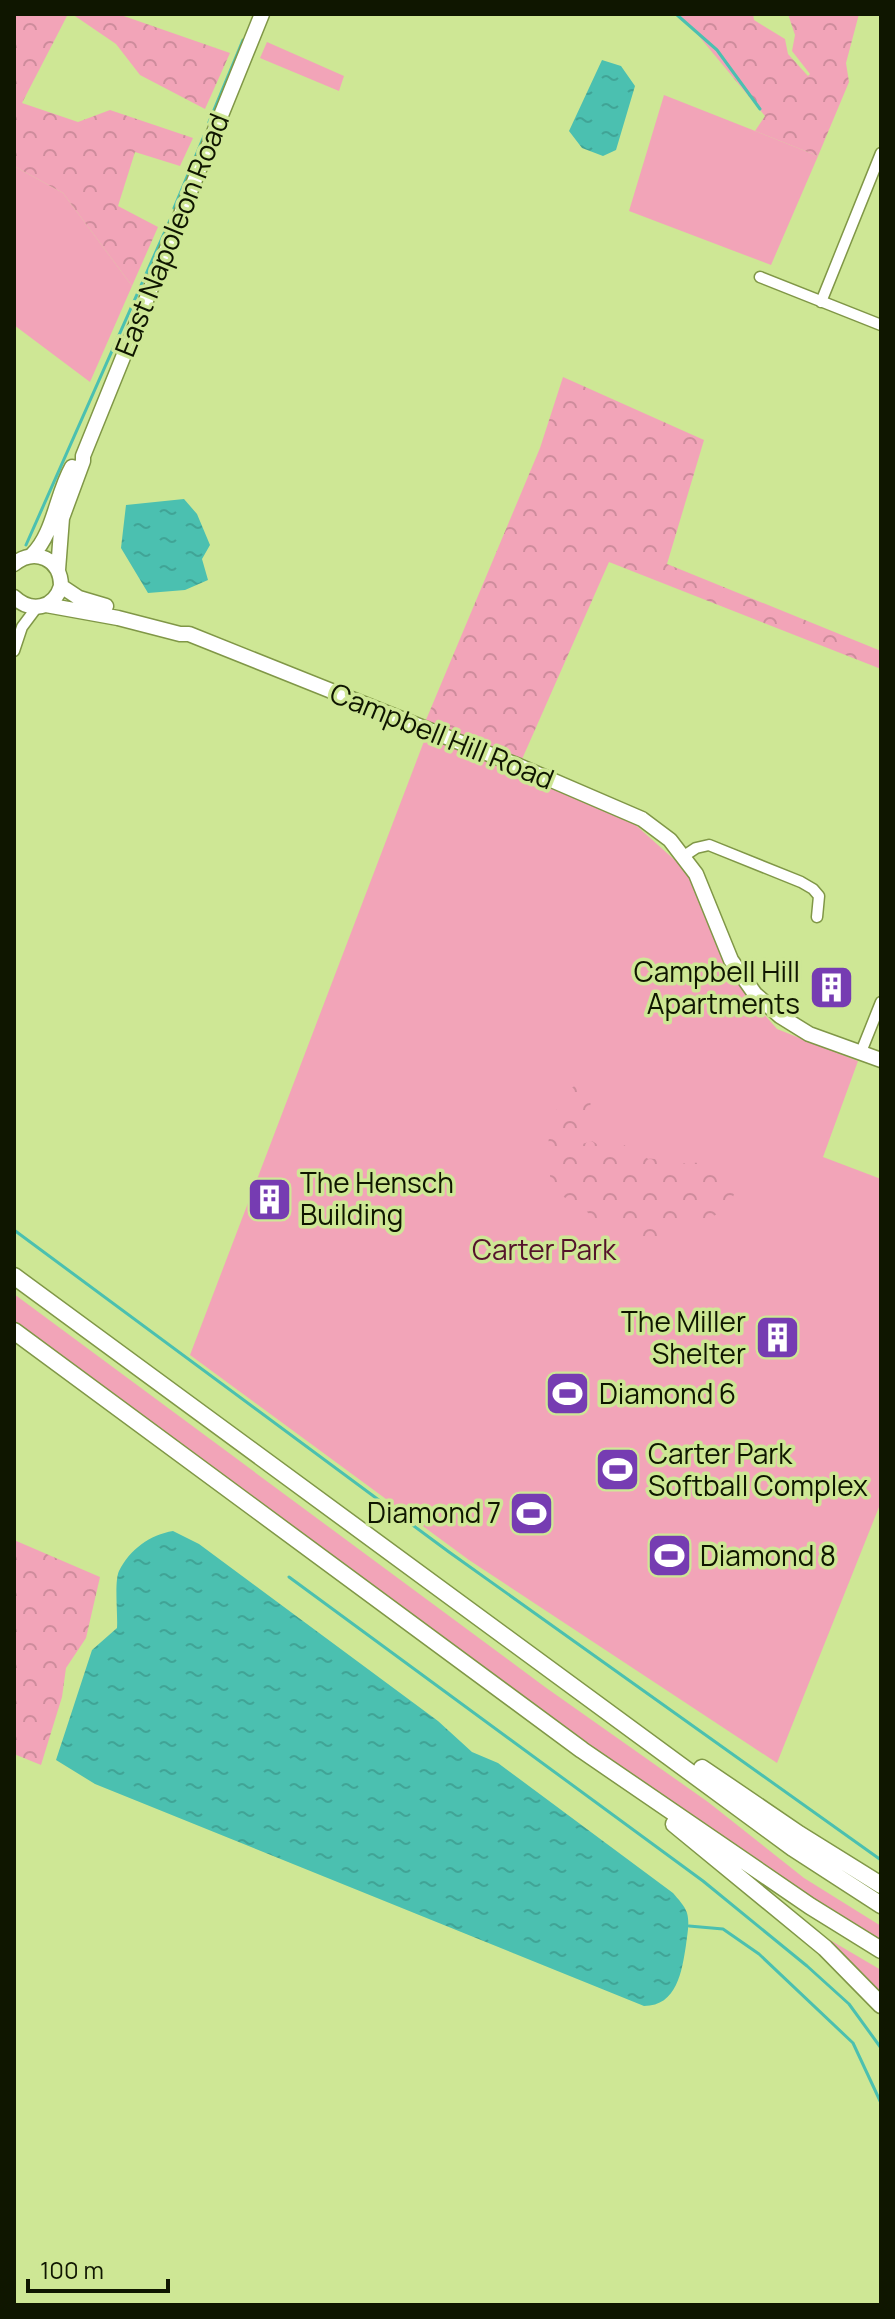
<svg xmlns="http://www.w3.org/2000/svg" width="895" height="2319" viewBox="0 0 895 2319" font-family="Manrope,sans-serif">
<style>
.green{fill:#f2a4b8}
.forest{fill:url(#forest-crowns)}
.water{fill:url(#water-ripples)}
.lines{fill:none;stroke-linecap:round;stroke-linejoin:round}
.stream{stroke:#4bc0b0;stroke-width:3}
.minor-casing{stroke:#809747;stroke-width:13}
.major-casing{stroke:#809747;stroke-width:17}
.highway-casing{stroke:#809747;stroke-width:19}
.minor{stroke:#fff;stroke-width:10}
.major{stroke:#fff;stroke-width:14}
.highway{stroke:#fff;stroke-width:16}
.labels{text-anchor:middle;stroke-width:7;stroke-linejoin:round;paint-order:stroke}
.street-label{font-size:28px;fill:#0f1600;stroke:#cee795}
.poi-label{font-size:28px;fill:#0f1600;stroke:#cee795;text-anchor:start}
.park-label{font-size:28px;fill:#55132b;stroke:#cee795}
</style>
<defs>
<pattern id="forest-crowns" width="20" height="18" patternUnits="userSpaceOnUse" patternTransform="scale(2)"><rect width="20" height="18" fill="#f2a4b8"/><path d="M2 6a3 3 0 1 1 6 0M12 15a3 3 0 1 1 6 0" fill="none" stroke="#ce8c9c"/></pattern>
<pattern id="water-ripples" width="26" height="14" patternUnits="userSpaceOnUse" patternTransform="scale(2)"><rect width="26" height="14" fill="#4bc0b0"/><path d="M2 4q2-2 4 0t4 0M15 11q2-2 4 0t4 0" fill="none" stroke="#40a496"/></pattern>
</defs>
<rect width="100%" height="100%" fill="#cee795"/>
<path class="green" d="M267 42 344 76 339 91 260 58Z
M664 95 818 156 771 265 629 211Z
M14 166 63 193 132 286 90 382 14 325Z
M426 736 552 784 629 819 687 871 724 957 743 990 777 1029 858 1061 823 1157 881 1179V1502L777 1763 469 1560 190 1355Z
M14 1294 545 1687 708 1802 804 1878 881 1926V1950L679 1812 14 1321Z
M813 1930 881 1970V1996Z"/>
<path class="forest" d="M14 14H68L22 103 78 122 110 110 193 138 180 166 135 152 118 206 158 227 132 286 63 193 14 166Z
M72 14H118L230 53 205 109 140 75 116 44Z
M676 14H753L754 20 785 39 788 54 808 76 810 74 792 51 795 35 788 14H859L846 63 849 82 818 156 755 131 765 116 688 23Z
M563 377 704 440 667 564 881 651V669L609 562 519 766 423 727 540 448Z
M579 1083C593 1089 592 1104 588 1117L577 1122 582 1144 592 1141 612 1153 625 1145 636 1147 648 1159C659 1158 665 1162 675 1163 692 1165 705 1159 721 1168L722 1177 735 1191 730 1206C707 1219 693 1234 667 1223L663 1229 669 1239 663 1246 636 1235 631 1238 613 1224 590 1216C584 1204 565 1199 553 1191L546 1154 549 1138 546 1126 547 1116C558 1108 567 1107 567 1091Z
M14 1540 100 1577 86 1638 66 1668 62 1697 41 1765 14 1754Z"/>
<path class="water" d="M602 60 621 66 635 86 616 150 603 156 582 148 569 131Z
M184 499 197 514 210 545 202 559 208 580 185 590 148 593 121 548 126 505Z
M173 1531 199 1544 438 1721 472 1752 498 1763 673 1893C678 1899 685 1906 687 1913 690 1924 687 1935 686 1945 682 1971 677 2006 644 2006L95 1784 56 1760 92 1650 117 1628C118 1614 114 1582 119 1571 130 1549 150 1535 173 1531Z"/>
<g class="lines">
<path class="stream" d="M676 14 717 50 760 109
M209 122 243 40
M174 208 204 136
M26 545 170 220
M14 1230 449 1552 881 1860
M289 1577 703 1881 807 1966 849 2004 881 2048
M689 1926 723 1929 759 1954 853 2043 881 2103"/>
<defs>
<path id="minor" d="M760 277 881 325
M821 302 881 153
M14 651 22 627 37 607
M684 856 696 848 709 845 801 882 813 889 819 896 817 917
M861 1052 881 1002"/>
<path id="major" d="M32 555C54 534 56 495 72 467
M14 564C35 547 61 559 61 586 54 609 31 613 14 597
M58 570 62 518 83 461V456L262 14
M61 586 79 598 106 606
M46 605 118 618 180 634H189L519 766 642 819 670 840 696 874 731 960 755 994 780 1016 809 1034 881 1060"/>
<path id="highway" d="M14 1276 793 1848 881 1905
M14 1331 582 1750 810 1906 881 1950
M702 1768 799 1834 881 1885
M674 1824 825 1948 881 2005"/>
</defs>
<use href="#minor" class="minor-casing"/>
<use href="#major" class="major-casing"/>
<use href="#highway" class="highway-casing"/>
<use href="#minor" class="minor"/>
<use href="#major" class="major"/>
<use href="#highway" class="highway"/>
</g>
<defs>
<symbol id="building-square" viewBox="-11 -11 22 22"><rect x="-9" y="-9" width="18" height="18" rx="4" fill="#763cb2" stroke="#cee795"/><path d="M-4-6H4V6H1V3H-1V6H-4ZM-2.5-4.3h1.7v1.8h-1.7ZM.8-4.3h1.7v1.8H.8ZM-2.5-1h1.7V.8h-1.7ZM.8-1h1.7V.8H.8Z" fill="#fff"/></symbol>
<symbol id="stadium-square" viewBox="-11 -11 22 22"><rect x="-9" y="-9" width="18" height="18" rx="4" fill="#763cb2" stroke="#cee795"/><path d="M0-5a6.5 5 0 1 0 0 10a6.5 5 0 1 0 0-10ZM-3.5-1.8h7v3.6h-7Z" fill="#fff"/></symbol>
</defs>
<g fill-rule="evenodd">
<use href="#building-square" x="806" y="962" width="51" height="51"/>
<use href="#building-square" x="244" y="1174" width="51" height="51"/>
<use href="#building-square" x="752" y="1312" width="51" height="51"/>
<use href="#stadium-square" x="542" y="1368" width="51" height="51"/>
<use href="#stadium-square" x="592" y="1444" width="51" height="51"/>
<use href="#stadium-square" x="506" y="1488" width="51" height="51"/>
<use href="#stadium-square" x="644" y="1530" width="51" height="51"/>
</g>
<g class="labels">
<g class="street-label">
<text transform="translate(172 235) rotate(-68)" y="10">East Napoleon Road</text>
<text transform="translate(442 736) rotate(22)" y="10">Campbell Hill Road</text>
</g>
<g class="poi-label">
<text x="800" y="982" text-anchor="end">Campbell Hill<tspan x="800" dy="32">Apartments</tspan></text>
<text x="300" y="1193">The Hensch<tspan x="300" dy="32">Building</tspan></text>
<text x="746" y="1332" text-anchor="end">The Miller<tspan x="746" dy="32">Shelter</tspan></text>
<text x="599" y="1404">Diamond 6</text>
<text x="648" y="1464">Carter Park<tspan x="648" dy="32">Softball Complex</tspan></text>
<text x="501" y="1523" text-anchor="end">Diamond 7</text>
<text x="700" y="1566">Diamond 8</text>
</g>
<g class="park-label">
<text x="544" y="1260">Carter Park</text>
</g>
</g>
<rect width="895" height="2319" fill="none" stroke="#0f1600" stroke-width="32"/>
<path d="M28 2279v12h140v-12" fill="none" stroke="#0f1600" stroke-width="4"/>
<text x="40" y="2279" font-size="24" fill="#0f1600" stroke="#cee795" stroke-width="6" paint-order="stroke">100 m</text>
</svg>
